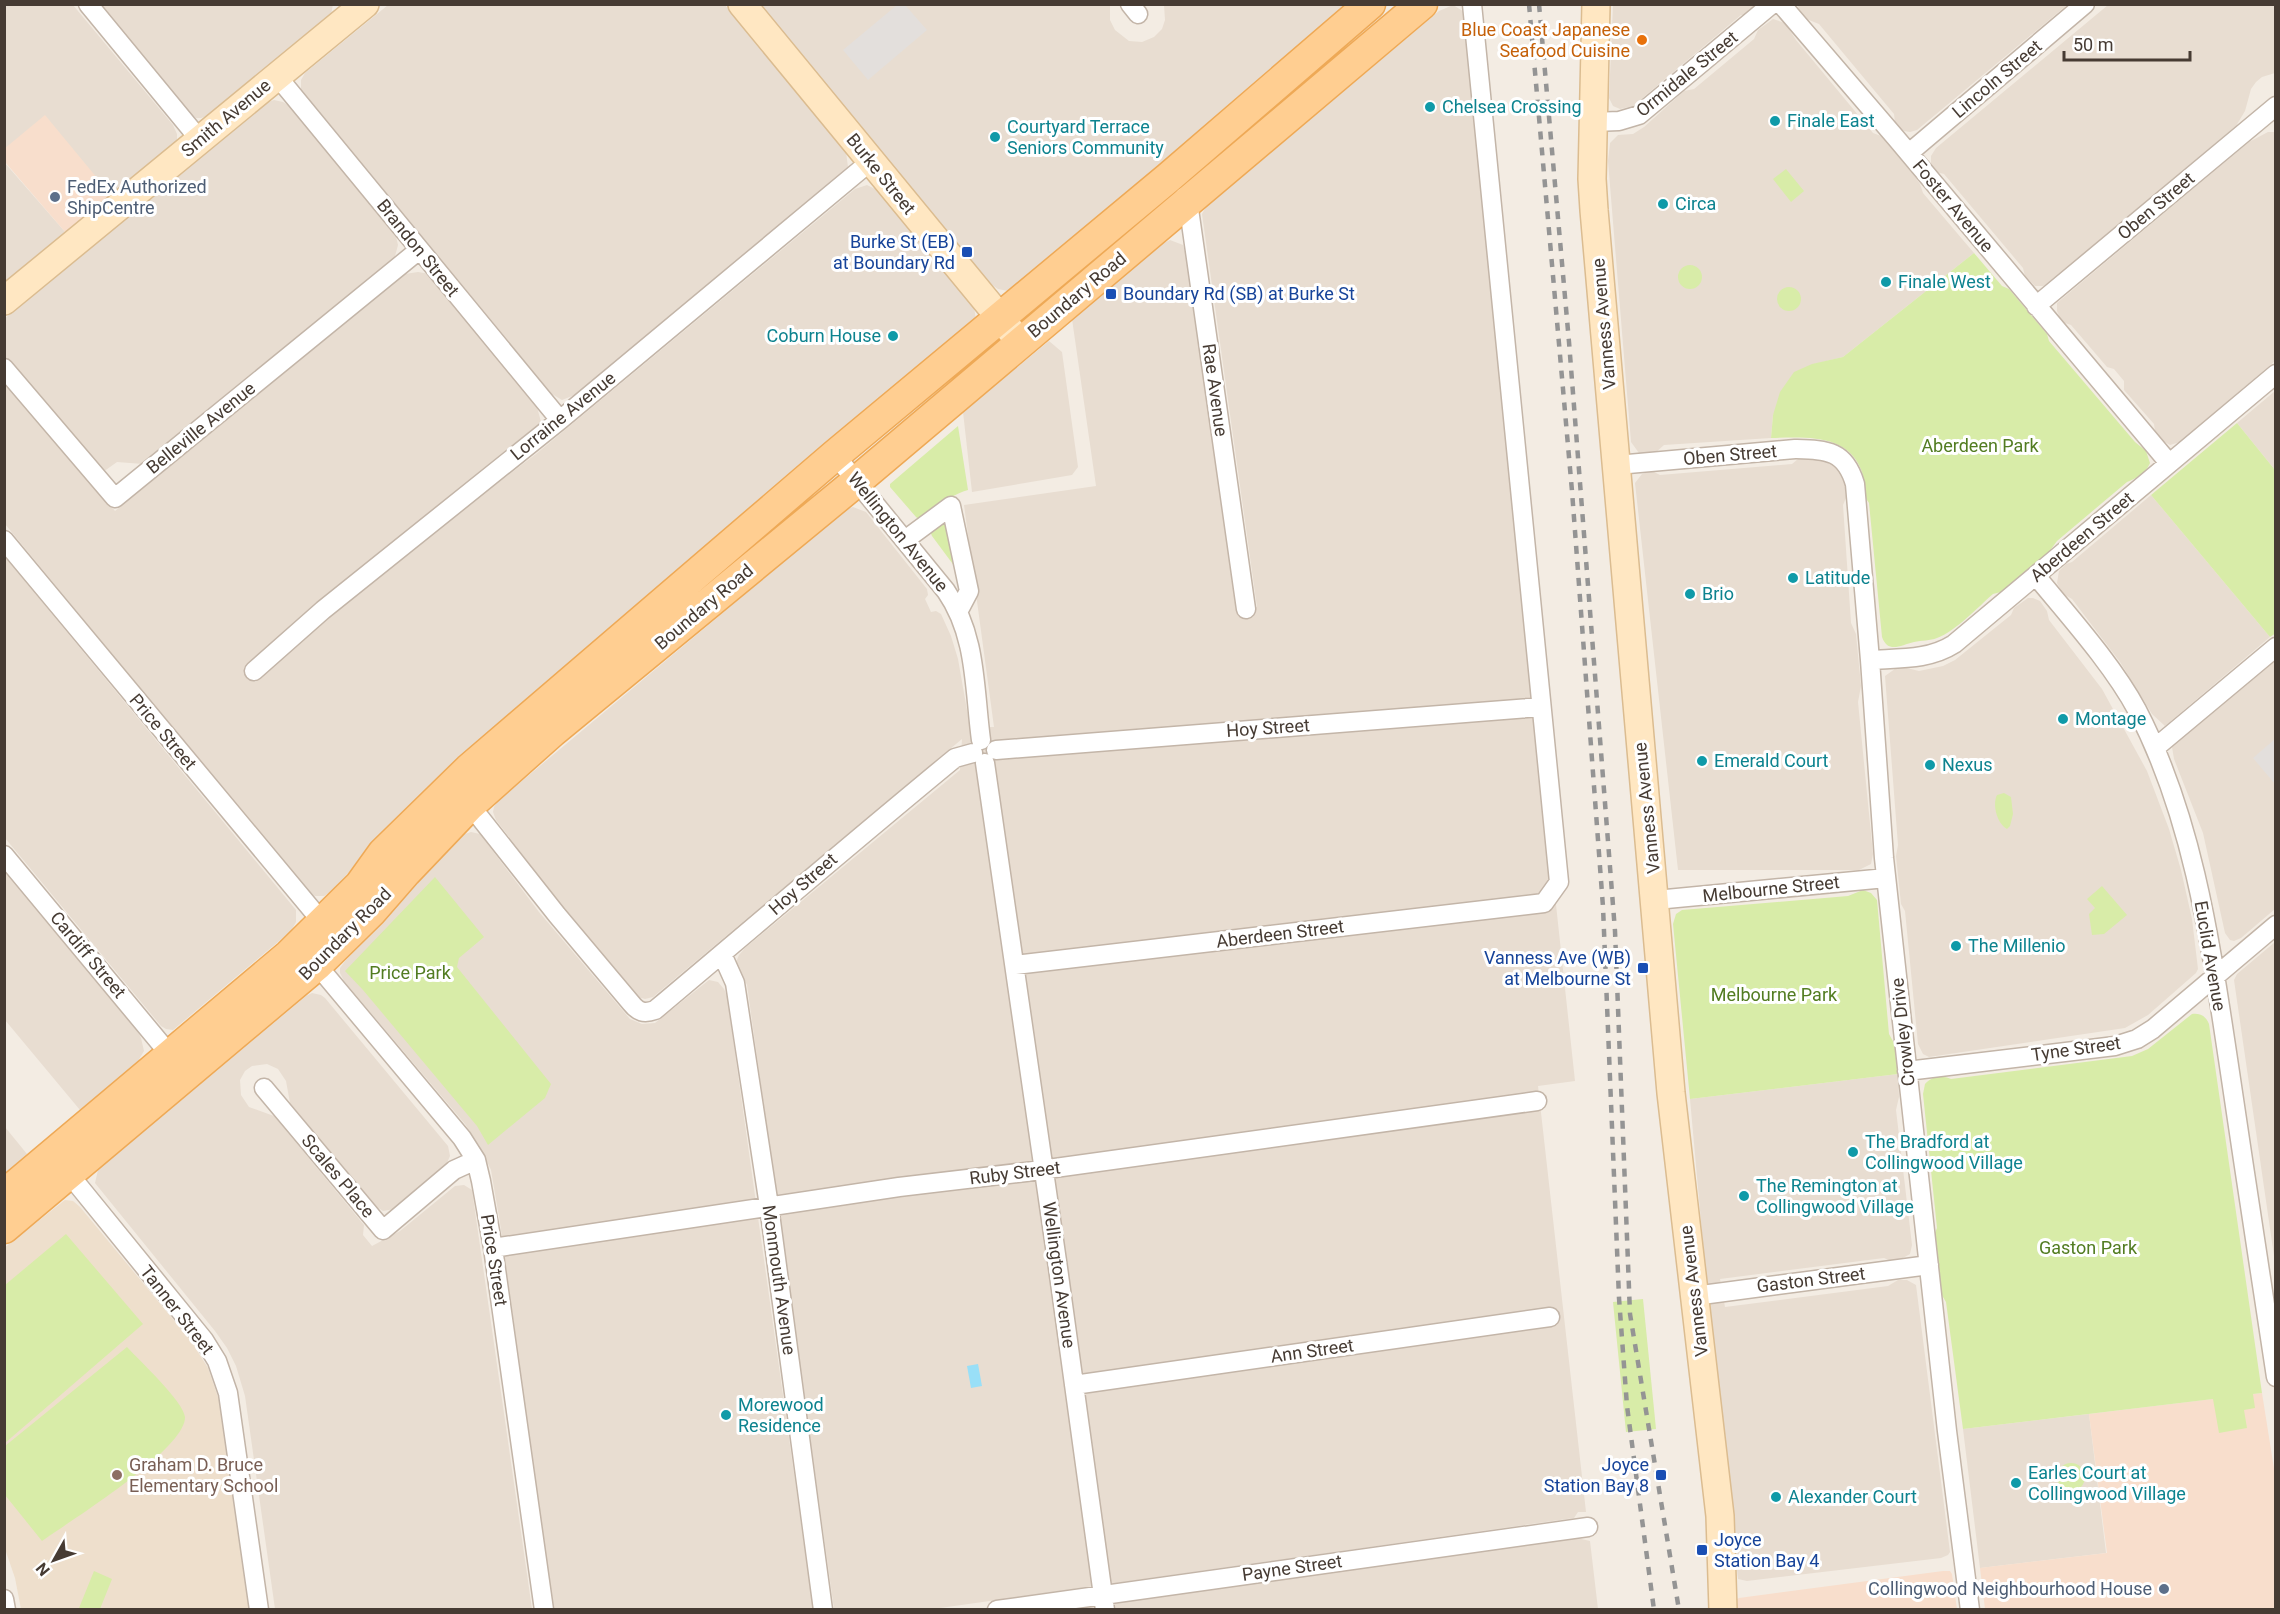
<svg xmlns="http://www.w3.org/2000/svg" width="2280" height="1614" viewBox="0 0 2280 1614" font-family="Roboto,sans-serif">
<style>
.residential{fill:#e8ddd1}
.commercial{fill:#f8decc}
.education{fill:#eedfcc}
.green{fill:#d8eca8}
.parking{fill:#e3dfdc}
.water{fill:#99dff7}
.lines{fill:none;stroke-linecap:round;stroke-linejoin:round}
.street-casing{stroke:#c3b5a8;stroke-width:21}
.secondary-casing{stroke:#dbbc90;stroke-width:30}
.primary-casing{stroke:#eea956;stroke-width:33}
.street{stroke:#fff;stroke-width:18}
.secondary{stroke:#ffe7c2;stroke-width:27}
.primary{stroke:#ffce91;stroke-width:30}
.rail{stroke:#949494;stroke-width:4.5;stroke-dasharray:8 8;stroke-linecap:butt}
.food-dot{fill:#e8710a;stroke:#fff;stroke-width:2}
.culture-dot{fill:#0f9aa8;stroke:#fff;stroke-width:2}
.service-dot{fill:#5c6f8a;stroke:#fff;stroke-width:2}
.transit-dot{fill:#1a4fb4;stroke:#fff;stroke-width:2}
.education-dot{fill:#8d6e63;stroke:#fff;stroke-width:2}
.labels{text-anchor:middle;stroke-width:6;stroke-linejoin:round;paint-order:stroke}
.food-label{font-size:18px;fill:#c56008;stroke:#fff;text-anchor:end}
.street-label{font-size:18px;fill:#463b33;stroke:#fff}
.culture-label{font-size:18px;fill:#0d838f;stroke:#fff;text-anchor:start}
.service-label{font-size:18px;fill:#4e5e75;stroke:#fff;text-anchor:start}
.transit-label{font-size:18px;fill:#164399;stroke:#fff;text-anchor:end}
.park-label{font-size:18px;fill:#527c21;stroke:#fff}
.education-label{font-size:18px;fill:#785e54;stroke:#fff;text-anchor:start}
</style>
<rect width="100%" height="100%" fill="#f3ece3"/>
<path class="residential" d="M333 4 331 15 210 115 201 118H196L188 112 100 5Z
M5 5H73L173 125 177 134V140L172 147 112 196 5 149Z
M388 5H725L846 152 848 167 842 174 577 394 562 400 552 394 301 89V80L305 73Z
M763 5H1110V20L1115 30 1129 41 1142 42 1154 37 1162 29 1165 20 1164 5H1354L1011 290 1008 291 998 289 988 282 765 12Z
M1453 5 1466 13 1533 691 1575 1081 1538 1086 1586 1512H1578L1574 1518 933 1609H834L747 985 736 962 739 955 745 948 960 770 962 739 653 997 645 999 634 996 557 900 496 820 493 812 494 807 498 801 847 509 853 507 866 512 927 589 928 595 925 599 931 612 936 611 941 614 951 636 958 659 970 727H994L964 505 1096 486 1072 319 1162 244 1170 240 1183 245 1186 255 1236 610 1257 607 1202 214 1206 207 1439 11Z
M1613 5H1762L1748 15H1741L1633 106 1620 109 1613 106 1609 98Z
M1798 5H2067L1917 130 1910 132 1904 131 1899 127 1895 122 1894 114 1819 24 1804 18 1799 12Z
M2108 5H2275V73L2262 77 2256 82 2251 89 2245 111 2236 126 2049 283 2043 286H2035L2025 276 2023 268 1944 174 1936 172 1931 164V156L1936 148Z
M1773 19 1785 23 1796 40 1873 133 1881 136 1913 174 1920 184 1923 193 1974 253 1843 357 1815 364 1773 415 1771 438 1664 445 1655 453H1639L1631 442 1608 161 1610 143 1618 135 1633 134 1644 127 1684 91 1694 89 1754 39 1758 30Z
M274 100 283 102 288 105 395 232 398 245 394 260 143 464 117 462 103 472 5 359 4 319 266 103Z
M2268 132H2275V361L2180 442 2170 445 2163 441 2155 431 2154 424 2124 390V381L2114 369 2107 367 2071 325 2065 323 2060 318 2057 311V303L2249 142Z
M4 162 66 233 4 283Z
M867 185 877 190 974 307 976 320 419 799 330 892 324 896H315L308 892 5 524 4 378 115 511 405 274 418 272 430 274 537 407 541 422 327 596 244 668 255 682 318 624 400 557 536 454 855 189Z
M1049 341 1062 352 1078 467 1072 475 972 492 963 412Z
M2275 391V470L2237 423Z
M1815 457 1826 461 1838 469 1845 483 1846 498 1843 505 1851 623 1856 634 1861 686 1858 702 1873 854 1871 864 1859 870H1678L1635 483 1642 474 1652 471 1660 475 1792 464 1798 459Z
M2151 495 2270 637 2165 726 2152 714 2120 662 2072 599 2063 594 2057 583 2059 571 2066 564 2072 562Z
M5 557 296 910V922L291 931 173 1030 166 1029 161 1026 5 838Z
M2028 598H2033L2040 601 2047 611 2049 620 2102 689 2147 771 2169 829 2181 870 2192 919 2198 969 2196 973 2148 1015 2125 1028 1929 1057 1923 1054 1918 1044 1905 911 1901 904 1896 856 1898 845 1885 676 1899 666 1919 671 1943 666 1955 660 2011 615 2014 608Z
M2275 661V909L2241 938 2234 941 2230 940 2225 933 2203 833 2174 759 2172 747 2177 740 2185 736Z
M471 832 480 834 483 838 539 912 630 1019 642 1024 655 1023 709 980 718 982 724 989 727 996 813 1609H553L500 1223 491 1170 479 1145 465 1124 344 981 340 973V968L346 960 431 869 465 834Z
M4 868 136 1027 141 1038 144 1051 138 1061 80 1110 5 1020Z
M2275 942V1263L2234 980 2237 974Z
M312 993 321 995 325 998 448 1146 450 1156 446 1165 394 1209 383 1211 377 1207 290 1103 286 1081 278 1069 267 1064 252 1066 245 1071 240 1080 241 1095 249 1107 274 1116 364 1225 363 1235 372 1246 400 1231 455 1186 464 1185 472 1190 532 1609H275L245 1396 236 1366 227 1348 215 1331 95 1183 98 1170 306 996Z
M1898 1074 1899 1097 1896 1110 1912 1245 1910 1254 1901 1259 1891 1261 1884 1258 1720 1279 1725 1307 1888 1286 1898 1280H1907L1916 1285 1950 1552 1948 1555 1941 1558 1747 1581 1738 1579 1710 1321 1690 1099Z
M5 1127 27 1154 5 1173H4Z
M2089 1414 2106 1553 1980 1568 1963 1429Z
M1577 1538 1590 1541 1598 1609 1064 1610Z"/>
<path class="commercial" d="M45 115 112 196 66 233 5 162 4 149Z
M2262 1393 2275 1475V1609H1985L1980 1568 2107 1553 2089 1414Z
M1943 1571H1950L1952 1574 1957 1609 1732 1610V1602L1739 1598Z"/>
<path class="education" d="M65 1200 73 1201 80 1207 191 1341 208 1368 220 1403 249 1609H21L15 1578 4 1546V1248Z"/>
<path class="green" d="M1786 169 1804 191 1791 202 1773 179Z
M1974 253 2002 286 2009 289 2047 334 2049 341 2135 442 2146 451 2150 463C2146 473 2137 478 2127 482L2057 541 2046 556 2001 592 1993 594C1978 607 1956 631 1937 638 1930 641 1922 640 1914 642 1901 645 1888 654 1882 637L1869 503C1862 495 1865 482 1862 472 1849 433 1804 437 1771 438L1773 415 1780 392 1794 372 1812 364 1843 357Z
M1678 277a12 12 0 1 1 24 0a12 12 0 1 1-24 0Z
M1777 299a12 12 0 1 1 24 0a12 12 0 1 1-24 0Z
M2237 423 2275 470 2276 633 2270 637 2151 495Z
M958 426 968 490C950 495 935 508 920 520L916 517 890 487V484Z
M945 521 955 567 932 536 930 531Z
M2004 793 2011 797 2013 814 2010 826 2007 829C1997 823 1992 805 1997 795Z
M435 877 484 937 459 958 457 967 551 1084 545 1098 488 1145 477 1126 363 990 345 971Z
M2102 886 2127 915 2104 934 2092 935 2089 914 2095 908 2087 899Z
M1863 890 1871 893 1877 900 1889 1034 1894 1043 1898 1074 1690 1099 1673 924 1676 914 1682 910 1848 896Z
M2192 1014C2200 1013 2206 1016 2209 1024L2262 1393 2253 1394 2255 1408 2244 1410 2247 1428 2219 1433 2213 1399 1963 1429 1946 1302 1940 1292 1934 1235 1937 1228 1923 1094 1925 1084C1932 1076 1942 1075 1951 1079L2132 1056 2148 1049Z
M66 1234 143 1324 5 1443V1285Z
M1643 1299 1656 1429 1626 1432 1613 1302Z
M127 1347C139 1360 184 1402 185 1417 186 1449 70 1521 42 1541L5 1495V1446Z
M2057 1477a14 14 0 1 1 28 0a14 14 0 1 1-28 0Z
M94 1571 112 1579 100 1609 79 1608Z"/>
<path class="parking" d="M897 5H905L927 30 868 80 843 50Z
M2275 739V784L2253 758Z"/>
<path class="water" d="M978 1364 982 1386 971 1388 967 1366Z"/>
<g class="lines">
<defs>
<path id="street" d="M88 4 200 140
M1130 4 1138 14
M1781 4 1896 138 2169 463
M277 76 560 420
M1594 122 1619 121 1639 115 1772 4
M1909 153 2085 4
M1184 197 1188 202 1246 609
M2036 306 2276 106
M4 368 115 498 419 250
M835 455 946 591C977 636 974 688 981 740
M1617 465 1795 449C1827 450 1845 450 1855 484L1870 660 1884 858 1947 1431 1970 1610
M4 540 323 923
M905 540 951 506 969 591 959 610
M2036 576C2068 615 2113 665 2137 710 2193 818 2210 940 2228 1059 2244 1165 2259 1271 2276 1377
M1870 660C1900 658 1929 660 1954 644L2276 374
M254 671 323 610 560 420 871 161
M2155 748 2276 647
M996 750 1541 707
M985 763 1058 1268 1105 1610
M470 805 557 915 631 1003C638 1012 644 1014 655 1010 755 926 854 841 955 758L973 753
M4 855 171 1056
M1656 900 1886 878
M722 954 735 983 769 1206 823 1610
M317 965 462 1138 476 1160 481 1181 493 1248 544 1610
M1015 965 1544 903 1559 882 1472 4
M1907 1071 2115 1046 2137 1039 2153 1029 2276 925
M264 1088 383 1230 454 1170 476 1160
M69 1174 204 1340 217 1361 228 1393 259 1610
M493 1248 899 1187 1026 1172 1537 1101
M1694 1296 1929 1265
M1074 1385 1550 1317
M4 1599 6 1610
M997 1610 1588 1527"/>
<path id="secondary" d="M742 4 1020 342
M1596 4 1592 179 1594 210 1671 1093 1720 1516 1723 1610
M4 301 365 4"/>
<path id="primary" d="M4 1195 289 955 360 885 383 853 469 769 835 455 1168 178 1370 4
M4 1228 317 965 372 911 406 872 470 805 552 732 857 481 1422 4"/>
</defs>
<use href="#street" class="street-casing"/>
<use href="#secondary" class="secondary-casing"/>
<use href="#primary" class="primary-casing"/>
<use href="#street" class="street"/>
<use href="#secondary" class="secondary"/>
<use href="#primary" class="primary"/>
<path class="rail" d="M1529 4 1572 491 1603 907 1619 1298 1627 1406 1654 1610
M1539 4 1569 342 1615 931 1630 1314 1679 1610"/>
</g>
<circle class="food-dot" cx="1642" cy="40" r="6"/>
<g class="culture-dot">
<circle cx="1430" cy="107" r="6"/>
<circle cx="1775" cy="121" r="6"/>
<circle cx="995" cy="137" r="6"/>
<circle cx="1663" cy="204" r="6"/>
<circle cx="1886" cy="282" r="6"/>
<circle cx="893" cy="336" r="6"/>
<circle cx="1793" cy="578" r="6"/>
<circle cx="1690" cy="594" r="6"/>
<circle cx="2063" cy="719" r="6"/>
<circle cx="1702" cy="761" r="6"/>
<circle cx="1930" cy="765" r="6"/>
<circle cx="1956" cy="946" r="6"/>
<circle cx="1853" cy="1152" r="6"/>
<circle cx="1744" cy="1196" r="6"/>
<circle cx="726" cy="1415" r="6"/>
<circle cx="2016" cy="1483" r="6"/>
<circle cx="1776" cy="1497" r="6"/>
</g>
<g class="service-dot">
<circle cx="55" cy="197" r="6"/>
<circle cx="2164" cy="1589" r="6"/>
</g>
<g class="transit-dot">
<rect x="961" y="246" width="12" height="12" rx="3"/>
<rect x="1105" y="288" width="12" height="12" rx="3"/>
<rect x="1637" y="962" width="12" height="12" rx="3"/>
<rect x="1655" y="1469" width="12" height="12" rx="3"/>
<rect x="1696" y="1544" width="12" height="12" rx="3"/>
</g>
<circle class="education-dot" cx="117" cy="1475" r="6"/>
<g class="labels">
<g class="food-label">
<text x="1630" y="36">Blue Coast Japanese<tspan x="1630" dy="21">Seafood Cuisine</tspan></text>
</g>
<g class="street-label">
<text transform="translate(1687 74) rotate(-39)" y="6">Ormidale Street</text>
<text transform="translate(1997 79) rotate(-40)" y="6">Lincoln Street</text>
<text transform="translate(226 118) rotate(-40)" y="6">Smith Avenue</text>
<text transform="translate(881 174) rotate(51)" y="6">Burke Street</text>
<text transform="translate(1953 206) rotate(50)" y="6">Foster Avenue</text>
<text transform="translate(2156 206) rotate(-40)" y="6">Oben Street</text>
<text transform="translate(418 248) rotate(51)" y="6">Brandon Street</text>
<text transform="translate(1077 295) rotate(-40)" y="6">Boundary Road</text>
<text transform="translate(1604 324) rotate(-95)" y="6">Vanness Avenue</text>
<text transform="translate(1215 390) rotate(82)" y="6">Rae Avenue</text>
<text transform="translate(563 416) rotate(-39)" y="6">Lorraine Avenue</text>
<text transform="translate(201 428) rotate(-39)" y="6">Belleville Avenue</text>
<text transform="translate(1730 455) rotate(-5)" y="6">Oben Street</text>
<text transform="translate(898 532) rotate(51)" y="6">Wellington Avenue</text>
<text transform="translate(2082 537) rotate(-40)" y="6">Aberdeen Street</text>
<text transform="translate(704 607) rotate(-40)" y="6">Boundary Road</text>
<text transform="translate(1268 728) rotate(-4)" y="6">Hoy Street</text>
<text transform="translate(163 732) rotate(50)" y="6">Price Street</text>
<text transform="translate(1647 808) rotate(-96)" y="6">Vanness Avenue</text>
<text transform="translate(803 884) rotate(-41)" y="6">Hoy Street</text>
<text transform="translate(1771 889) rotate(-6)" y="6">Melbourne Street</text>
<text transform="translate(345 934) rotate(-45)" y="6">Boundary Road</text>
<text transform="translate(1280 934) rotate(-7)" y="6">Aberdeen Street</text>
<text transform="translate(88 955) rotate(50)" y="6">Cardiff Street</text>
<text transform="translate(2210 956) rotate(80)" y="6">Euclid Avenue</text>
<text transform="translate(1903 1032) rotate(-96)" y="6">Crowley Drive</text>
<text transform="translate(2076 1049) rotate(-8)" y="6">Tyne Street</text>
<text transform="translate(1015 1173) rotate(-7)" y="6">Ruby Street</text>
<text transform="translate(338 1176) rotate(50)" y="6">Scales Place</text>
<text transform="translate(494 1260) rotate(81)" y="6">Price Street</text>
<text transform="translate(1059 1275) rotate(82)" y="6">Wellington Avenue</text>
<text transform="translate(779 1280) rotate(82)" y="6">Monmouth Avenue</text>
<text transform="translate(1811 1280) rotate(-7)" y="6">Gaston Street</text>
<text transform="translate(1694 1291) rotate(-97)" y="6">Vanness Avenue</text>
<text transform="translate(177 1310) rotate(52)" y="6">Tanner Street</text>
<text transform="translate(1312 1351) rotate(-8)" y="6">Ann Street</text>
<text transform="translate(1292 1568) rotate(-8)" y="6">Payne Street</text>
</g>
<g class="culture-label">
<text x="1442" y="113">Chelsea Crossing</text>
<text x="1787" y="127">Finale East</text>
<text x="1007" y="133">Courtyard Terrace<tspan x="1007" dy="21">Seniors Community</tspan></text>
<text x="1675" y="210">Circa</text>
<text x="1898" y="288">Finale West</text>
<text x="881" y="342" text-anchor="end">Coburn House</text>
<text x="1805" y="584">Latitude</text>
<text x="1702" y="600">Brio</text>
<text x="2075" y="725">Montage</text>
<text x="1714" y="767">Emerald Court</text>
<text x="1942" y="771">Nexus</text>
<text x="1968" y="952">The Millenio</text>
<text x="1865" y="1148">The Bradford at<tspan x="1865" dy="21">Collingwood Village</tspan></text>
<text x="1756" y="1192">The Remington at<tspan x="1756" dy="21">Collingwood Village</tspan></text>
<text x="738" y="1411">Morewood<tspan x="738" dy="21">Residence</tspan></text>
<text x="2028" y="1479">Earles Court at<tspan x="2028" dy="21">Collingwood Village</tspan></text>
<text x="1788" y="1503">Alexander Court</text>
</g>
<g class="service-label">
<text x="67" y="193">FedEx Authorized<tspan x="67" dy="21">ShipCentre</tspan></text>
<text x="2152" y="1595" text-anchor="end">Collingwood Neighbourhood House</text>
</g>
<g class="transit-label">
<text x="955" y="248">Burke St (EB)<tspan x="955" dy="21">at Boundary Rd</tspan></text>
<text x="1123" y="300" text-anchor="start">Boundary Rd (SB) at Burke St</text>
<text x="1631" y="964">Vanness Ave (WB)<tspan x="1631" dy="21">at Melbourne St</tspan></text>
<text x="1649" y="1471">Joyce<tspan x="1649" dy="21">Station Bay 8</tspan></text>
<text x="1714" y="1546" text-anchor="start">Joyce<tspan x="1714" dy="21">Station Bay 4</tspan></text>
</g>
<g class="park-label">
<text x="1980" y="452">Aberdeen Park</text>
<text x="410" y="979">Price Park</text>
<text x="1774" y="1001">Melbourne Park</text>
<text x="2088" y="1254">Gaston Park</text>
</g>
<g class="education-label">
<text x="129" y="1471">Graham D. Bruce<tspan x="129" dy="21">Elementary School</tspan></text>
</g>
</g>
<rect width="2280" height="1614" fill="none" stroke="#463b33" stroke-width="12"/>
<g transform="translate(54 1560) rotate(230)" stroke="#ffffff" stroke-width="4.5" paint-order="stroke">
<path d="M0-4.5L10 22L0 15L-10 22Z" fill="#463b33"/>
<text y="-9" font-size="16" font-weight="bold" text-anchor="middle" fill="#463b33">N</text>
</g>
<path d="M2064 51v9h126v-9" fill="none" stroke="#463b33" stroke-width="3"/>
<text x="2073" y="51" font-size="18" fill="#463b33" stroke="#ffffff" stroke-width="4.5" paint-order="stroke">50 m</text>
</svg>
